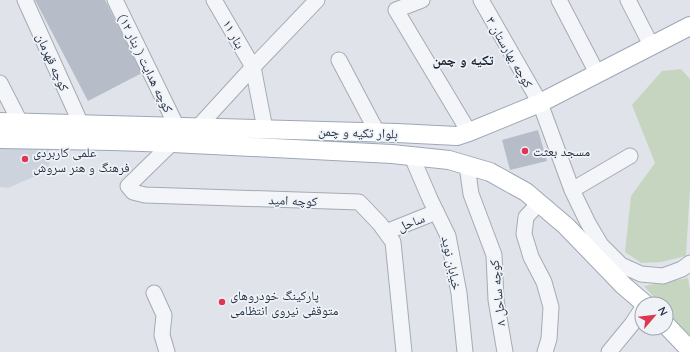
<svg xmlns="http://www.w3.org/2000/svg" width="690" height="352" viewBox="0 0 690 352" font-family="Quicksand,'Noto Naskh Arabic',sans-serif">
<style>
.built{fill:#cdd3dd}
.green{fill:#c6d5c0}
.building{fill:#b6bdc9}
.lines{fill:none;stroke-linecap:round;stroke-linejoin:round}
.minor-casing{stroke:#a4abb5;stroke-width:17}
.major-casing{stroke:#9da8b7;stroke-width:20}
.minor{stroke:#f3f5f8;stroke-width:15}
.major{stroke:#fff;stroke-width:18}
.poi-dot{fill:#dd3754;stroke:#eff3f8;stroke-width:1.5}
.labels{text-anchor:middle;stroke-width:3.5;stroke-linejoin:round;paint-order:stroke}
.street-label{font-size:13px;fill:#263244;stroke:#eff3f8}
.poi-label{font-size:13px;fill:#263244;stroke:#eff3f8;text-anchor:start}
.neighbourhood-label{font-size:14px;font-weight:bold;fill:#192334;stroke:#eff3f8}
</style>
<rect width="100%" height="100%" fill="#e0e4ea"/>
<path class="built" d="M50 146 49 170 8 188 0 187V149Z"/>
<path class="green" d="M681 69 690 79V187L686 256 661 262 641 263 625 252 631 196 655 163 632 105 662 71Z
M688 278 690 291V336L666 310V304H660L644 286Z"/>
<path class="building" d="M35 0H105L142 73 88 101Z
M538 130 547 161 510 170 502 140Z"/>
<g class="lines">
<defs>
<path id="minor" d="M25 0 81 124
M115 0 177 127
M214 0 253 67 265 129
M422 0 396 10 469 132
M481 0 540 103 572 190 588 223 601 245 621 265 641 274 663 276 682 269 690 263
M559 0 597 73
M628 0 651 45
M339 60 377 132
M0 83 20 122
M198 127 253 67 317 0
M172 143 128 186 133 192 145 195 359 202 380 224 393 242 404 352
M412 157 430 199 448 236 459 293 465 352
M467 166 471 194 494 255 496 300 505 352
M572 190 630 156
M539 203 526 217 524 234 531 257 544 282 551 307 549 339 545 352
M386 232 436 212
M154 293 164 315 162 335 167 352
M609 352 632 324 642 309"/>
<path id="major" d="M0 122 397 133 457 136 469 132 540 103 690 26
M0 139 112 141 172 143 392 154 449 160 490 172 526 192 566 226 624 286 645 304
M666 325 690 350"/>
</defs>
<use href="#minor" class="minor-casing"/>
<use href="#major" class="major-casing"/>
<use href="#minor" class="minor"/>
<use href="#major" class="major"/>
</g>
<g class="poi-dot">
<circle cx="525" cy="151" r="4"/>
<circle cx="25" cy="159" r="4"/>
<circle cx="222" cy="302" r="4"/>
</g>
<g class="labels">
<g class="street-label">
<text transform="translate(234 34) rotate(61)" y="5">بنار ۱۱</text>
<text transform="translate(510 52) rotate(60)" y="5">کوچه بهارستان ۳</text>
<text transform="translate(53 62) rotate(66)" y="5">کوچه قهرمان</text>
<text transform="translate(146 63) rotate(64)" y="5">کوچه هدایت ( بنار ۱۲)</text>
<text transform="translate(358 132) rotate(2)" y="5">بلوار تکیه و چمن</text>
<text transform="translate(293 200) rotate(2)" y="5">کوچه امید</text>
<text transform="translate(411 222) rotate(-21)" y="5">ساحل</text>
<text transform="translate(452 263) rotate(78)" y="5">خیابان نوید</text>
<text transform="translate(497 293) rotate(-96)" y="5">کوچه ساحل ۸</text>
</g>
<g class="poi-label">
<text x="533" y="156">مسجد بعثت</text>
<text x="33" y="157">علمی کاربردی<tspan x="33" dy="15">فرهنگ و هنر سروش</tspan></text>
<text x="230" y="300">پارکینگ خودروهای<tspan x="230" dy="15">متوقفی نیروی انتظامی</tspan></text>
</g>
<g class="neighbourhood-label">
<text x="463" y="65">تکیه و چمن</text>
</g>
</g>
<g transform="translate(654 316) rotate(62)"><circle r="19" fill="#eff3f8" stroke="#9fa6b0"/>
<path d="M0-3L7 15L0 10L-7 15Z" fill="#dd3754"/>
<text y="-6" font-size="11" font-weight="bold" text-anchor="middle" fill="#263244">N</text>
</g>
</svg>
